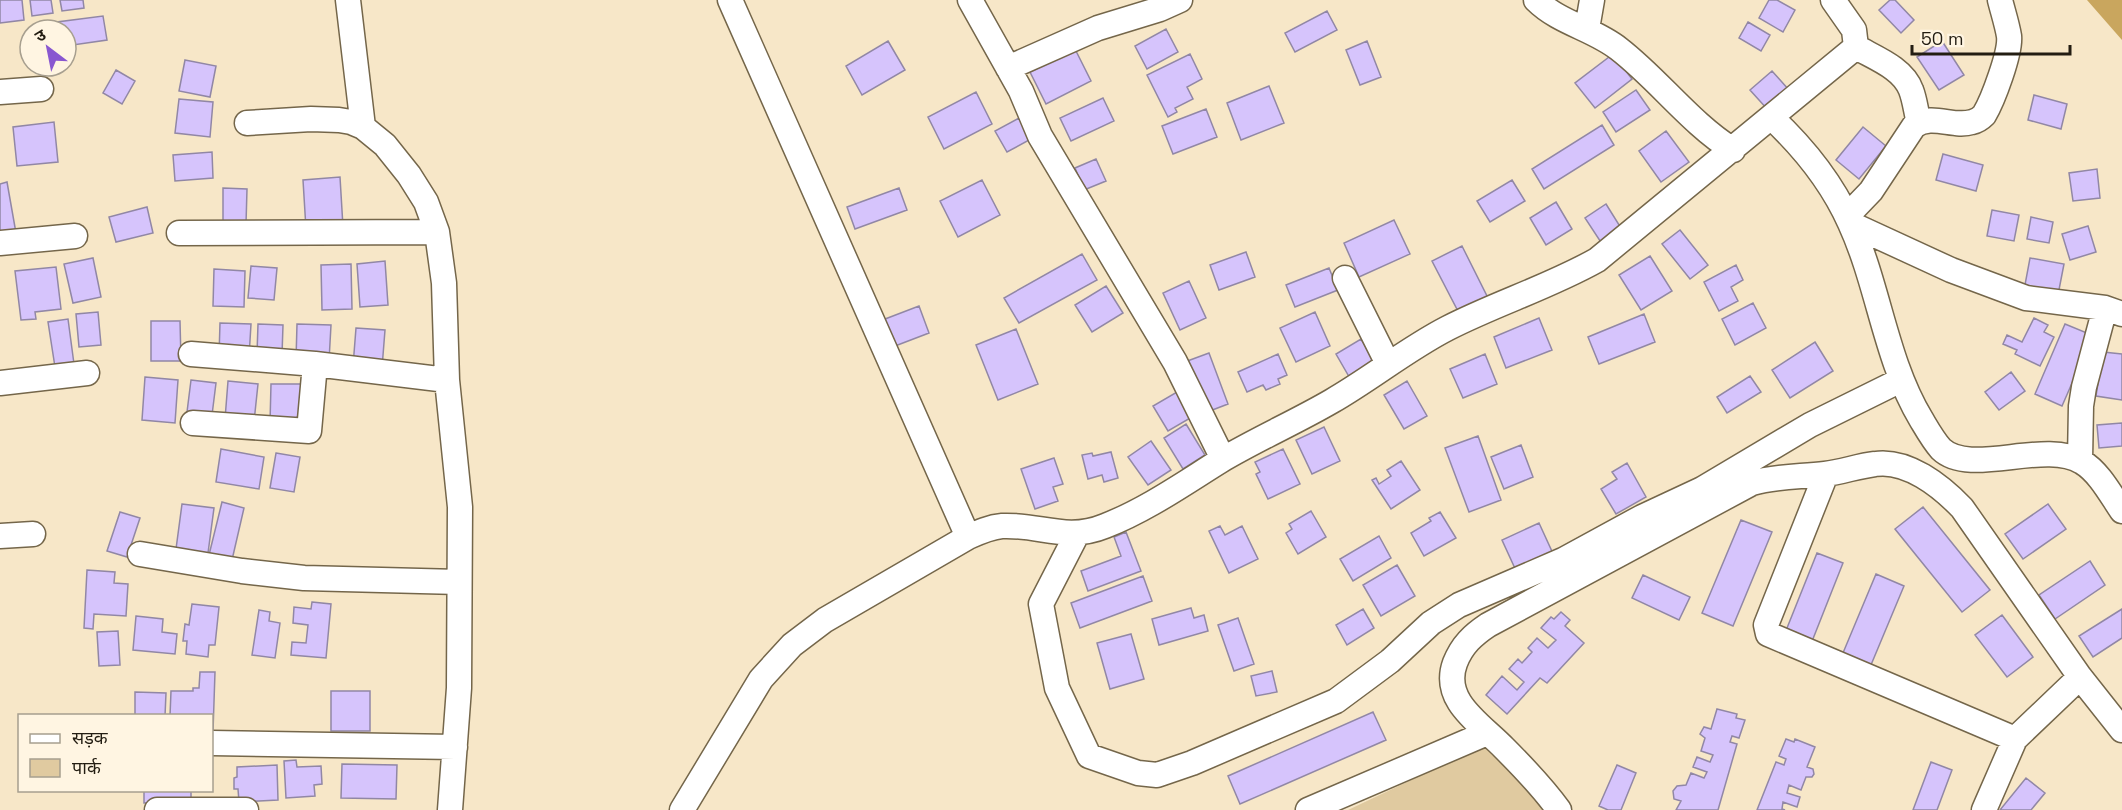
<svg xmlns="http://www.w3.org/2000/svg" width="2122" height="810" viewBox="0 0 2122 810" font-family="'Space Grotesk','Noto Sans Devanagari',sans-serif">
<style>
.green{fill:#e0caa0}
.forest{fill:#c9a65e}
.building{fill:#d6c4fc;stroke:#9187a5;stroke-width:1.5}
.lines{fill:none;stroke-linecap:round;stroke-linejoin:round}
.minor-casing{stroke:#74664a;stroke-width:27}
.minor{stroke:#fff;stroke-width:24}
</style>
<rect width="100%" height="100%" fill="#f7e7c8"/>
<path class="green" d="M1481 747H1492L1548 810H1348Z"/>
<path class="forest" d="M2087 0H2122V40Z"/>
<path class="building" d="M0 0H22L24 20 0 23Z
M30 0H51L53 13 32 16Z
M60 0H83L84 8 62 11Z
M1769 0H1777L1795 10 1783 32 1759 18Z
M1890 0H1895L1914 20 1901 33 1879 10Z
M1327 11 1337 30 1295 52 1285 33Z
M103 16 107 40 66 46V30H58L57 22Z
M1748 22 1770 35 1761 51 1739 38Z
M1166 29 1178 52 1147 69 1135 46Z
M888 41 905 70 862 95 846 66Z
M1367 41 1381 77 1360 85 1346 50Z
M1942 41 1964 75 1939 90 1917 57Z
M1075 49 1091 81 1046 104 1030 72Z
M1190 54 1202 79 1187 87 1193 99 1175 108 1177 112 1168 117 1147 75Z
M1613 54 1632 79 1595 108 1575 83Z
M185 60 216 66 210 97 179 91Z
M116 70 135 81 122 104 103 93Z
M1772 71 1789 90 1768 110 1750 90Z
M1269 86 1284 123 1241 140 1227 103Z
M1636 90 1650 110 1616 132 1603 112Z
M976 92 992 124 944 149 928 117Z
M2034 95 2067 104 2061 129 2028 120Z
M1103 98 1114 121 1071 141 1060 118Z
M179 99 213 102 210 137 175 133Z
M1206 109 1217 137 1173 154 1162 126Z
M1019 118 1031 139 1007 152 995 131Z
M54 122 58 162 17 166 13 127Z
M1602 125 1614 145 1544 189 1532 169Z
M1863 127 1886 146 1859 179 1836 160Z
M1666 131 1689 162 1661 182 1639 151Z
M212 152 213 178 175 181 173 155Z
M1943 154 1983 165 1976 191 1936 180Z
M1096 159 1106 181 1084 190 1075 168Z
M2097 169 2100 198 2073 201 2069 173Z
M340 177 343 227 306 229 303 180Z
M982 180 1000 215 958 237 940 201Z
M1512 180 1525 201 1490 222 1477 201Z
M7 182 16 233 0 236V184Z
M223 188 247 189 246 224H223Z
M899 188 907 210 855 229 847 207Z
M1556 202 1572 229 1546 245 1530 218Z
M1606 204 1626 236 1606 250 1585 218Z
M147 207 153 233 116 242 109 217Z
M1992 210 2019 215 2014 241 1987 236Z
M2031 217 2053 222 2049 243 2027 239Z
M1394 220 1410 254 1359 277 1344 243Z
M2088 226 2096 252 2070 260 2062 234Z
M1680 230 1708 265 1690 279 1662 244Z
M1462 246 1489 300 1460 315 1432 261Z
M1246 252 1255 277 1219 290 1210 265Z
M1082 254 1097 280 1019 323 1004 298Z
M1650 256 1672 291 1641 310 1619 275Z
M93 258 101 297 73 303 64 264Z
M2030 258 2064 264 2058 295 2024 290Z
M385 261 388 305 360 307 357 264Z
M351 264 352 309 322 310 321 265Z
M1736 265 1743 280 1731 287 1738 301 1719 311 1704 282Z
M251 266 277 268 274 300 248 298Z
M56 267 61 309 35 312 36 319 21 320 15 271Z
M1329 268 1338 290 1295 307 1286 285Z
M214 269 245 271 244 307 213 306Z
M1189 281 1206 318 1180 330 1163 293Z
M1106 286 1123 313 1092 332 1075 305Z
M1753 303 1766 328 1735 345 1722 319Z
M919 306 929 333 882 351 872 324Z
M98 312 101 345 79 347 76 314Z
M1315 312 1330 346 1296 362 1280 328Z
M1644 314 1655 342 1599 364 1588 337Z
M1539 318 1552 350 1506 368 1494 337Z
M2034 318 2048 325 2044 332 2054 337 2040 366 2015 354 2017 350 2003 344 2007 335 2022 342Z
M68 319 74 364 55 367 48 322Z
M151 321H180L181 361H151Z
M220 323 251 324 249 357 219 356Z
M258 324 283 325 282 355 257 354Z
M297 324 331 325 329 361 296 360Z
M2065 324 2087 333 2085 336 2093 340 2083 358 2062 406 2035 394Z
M356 328 385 330 382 368 353 366Z
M1016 329 1038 384 998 400 976 345Z
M1361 339 1381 372 1355 387 1336 354Z
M1815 342 1833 371 1790 398 1772 370Z
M2103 352 2122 354V400L2096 396Z
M1209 353 1228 404 1202 414 1182 363Z
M1278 354 1287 375 1278 379 1280 384 1266 390 1263 385 1247 392 1238 372Z
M1485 354 1497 384 1463 398 1450 369Z
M2011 372 2025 391 1999 410 1985 392Z
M1750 376 1761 392 1727 413 1717 397Z
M145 377 178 380 175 423 142 420Z
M191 380 216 383 211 423 186 420Z
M228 381 258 384 254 422 225 419Z
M1407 381 1427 416 1404 429 1384 395Z
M271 384H305L304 423H270Z
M1177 392 1192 417 1168 431 1153 406Z
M2122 423V446L2099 448 2097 425Z
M1186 424 1205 455 1183 469 1164 438Z
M1324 427 1340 461 1312 474 1296 440Z
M1478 436 1501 500 1469 512 1445 448Z
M1151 441 1171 470 1148 485 1128 457Z
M1521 445 1533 477 1504 489 1491 457Z
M221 449 264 457 259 489 216 482Z
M1283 449 1300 484 1268 499 1256 474 1260 472 1255 462Z
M1111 452 1118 478 1104 482 1102 475 1088 479 1082 455 1092 453 1093 456Z
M276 453 300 457 294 492 270 488Z
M1054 458 1063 484 1053 487 1058 501 1035 509 1021 469Z
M1401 461 1420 490 1391 509 1372 480 1376 478 1379 484 1391 476 1387 470Z
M1627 463 1646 497 1616 514 1601 489 1617 479 1612 472Z
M222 502 244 508 232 560 209 555Z
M182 504 214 508 208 553 176 549Z
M2048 504 2066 529 2023 559 2005 534Z
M1923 507 1990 590 1962 612 1895 529Z
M1311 511 1326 537 1298 554 1286 533 1292 529 1289 524Z
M120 512 140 518 127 557 107 551Z
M1440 512 1456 538 1424 556 1411 533 1431 521 1429 518Z
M1741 520 1772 532 1733 626 1702 613Z
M1539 523 1555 558 1518 575 1502 540Z
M1220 526 1225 535 1242 526 1258 559 1229 573 1209 531Z
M1126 532 1141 571 1088 591 1081 571 1121 556 1114 537Z
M1379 536 1391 558 1353 581 1340 559Z
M1817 553 1843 563 1805 659 1779 648Z
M2090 561 2105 585 2055 619 2039 595Z
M1397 565 1415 596 1381 616 1363 585Z
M87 570 115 572 114 583 128 584 126 616 94 614 93 629 84 628Z
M1876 574 1904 586 1863 684 1835 672Z
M1643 575 1690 597 1679 620 1632 598Z
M1143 576 1152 601 1080 628 1071 603Z
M312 602 331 604 326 658 291 655 292 642 306 643 308 625 293 623 294 607 311 609Z
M192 604 219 607 215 645H209L208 657 186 654 187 641H183L185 624 189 625Z
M1191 608 1194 618 1204 615 1208 631 1159 645 1152 619Z
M1363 609 1374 628 1347 645 1336 625Z
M2122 609V638L2093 657 2079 636Z
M259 610 270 612 269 621 280 623 275 658 252 655Z
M1561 612 1570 620 1565 626 1584 643 1547 683 1540 678 1507 714 1486 695 1502 676 1517 690 1524 682 1509 669 1518 659 1522 663 1532 652 1528 648 1537 638 1548 648 1556 640 1541 628 1551 617 1554 619Z
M2002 615 2033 657 2007 677 1975 635Z
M136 616 163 619 162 632 177 634 175 654 133 650Z
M1238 618 1254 664 1234 671 1218 625Z
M118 631 120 665 99 666 97 632Z
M1131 634 1144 679 1110 689 1097 643Z
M1272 671 1277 692 1256 696 1251 676Z
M200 672H215L213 732H212V716H170L171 691H193V688H199Z
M331 691H370V731H331Z
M135 692 166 693 165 716H135Z
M1717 709 1737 714 1736 718 1745 720 1739 738 1732 736 1730 742 1737 744 1718 810H1676L1681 801 1674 799 1673 791 1677 786 1686 785 1691 773 1704 778 1707 772 1693 767 1697 757 1710 762 1713 755 1701 751 1705 738 1700 734 1704 727 1711 729Z
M1373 712 1386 740 1240 804 1228 776Z
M1786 739 1794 742 1795 739 1815 747 1807 767 1813 769 1814 774 1812 777H1806L1801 790 1789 785 1787 793 1800 797 1797 807 1783 802 1782 809 1785 810H1757L1776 762 1784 765 1786 759 1779 756Z
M296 760 297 767 321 766 322 784 314 785 315 796 286 798 284 761Z
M1931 762 1952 770 1937 810H1913Z
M342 764 397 765 396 799 341 798Z
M277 765 278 800 239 802 238 789H234V778L237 777V767Z
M1617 765 1636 773 1621 810H1608L1599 806Z
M2026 778 2045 793 2031 810H2000Z
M144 790H191V801L144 803Z"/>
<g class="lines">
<defs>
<path id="minor" d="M348 0 363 127
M730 0 968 537
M970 0 1021 91 1040 136 1175 362 1223 459
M1536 0C1559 23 1594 29 1619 49 1659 80 1690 123 1733 150
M1587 29 1592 0
M1856 47C1875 58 1903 68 1911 90 1915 100 1916 112 1919 123
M1008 68 1098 28 1160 9 1180 0
M0 92 41 89
M1772 118C1804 148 1832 183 1850 223 1879 286 1885 359 1921 419 1927 429 1933 440 1941 449 1970 477 2045 439 2082 462 2099 472 2111 495 2122 511
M247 123 311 119 339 120 351 122 363 127 385 145 409 175 426 202 437 232 444 283 447 380 460 507 459 688 450 810
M1847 216 1871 191 1914 126C1932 113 1953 128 1972 122 1977 121 1981 118 1984 115 1993 100 2011 52 2009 36 2007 24 2003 12 2000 0
M1851 224 1951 270 2026 298 2105 308 2122 314
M179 233 437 232
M0 243 75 236
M1345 278 1388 364
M191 354 315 364 447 380
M0 383 87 373
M193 423 309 431 315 364
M2080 460 2081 406 2084 387 2105 308
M1826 474 1766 625 1768 634 2015 739
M1077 534 1041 604 1057 688 1089 756 1138 773 1157 775 1192 763 1336 701 1390 661 1431 623 1459 605 1563 560 1642 517 1702 489 1810 425 1901 380
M0 536 33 534
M140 554 242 571 304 578 459 582
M212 743 455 747
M157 810H246
M682 810 761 679 792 645 825 620 968 537C979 532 990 527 1002 526 1040 524 1066 542 1105 526 1146 510 1183 484 1220 461 1257 439 1296 422 1332 401 1372 378 1407 349 1448 328 1497 303 1549 287 1597 260L1856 47 1854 30 1833 0
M1308 810 1487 733
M1559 810C1543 788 1523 767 1504 748 1481 724 1441 701 1455 663 1462 645 1473 635 1488 625L1752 483C1776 476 1800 477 1825 474 1842 472 1858 466 1875 464 1907 459 1941 486 1962 508L2080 677 2122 730
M1984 810 2015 739 2080 677"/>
</defs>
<use href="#minor" class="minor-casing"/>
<use href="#minor" class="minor"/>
</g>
<rect x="18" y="714" width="195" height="78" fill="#fff5e2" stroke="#a79f8f" stroke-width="1.5"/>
<rect x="30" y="734" width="30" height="9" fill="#ffffff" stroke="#a79f8f" stroke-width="1.5"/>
<text x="72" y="744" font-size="18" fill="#231d12">सड़क</text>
<rect x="30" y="759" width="30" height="18" fill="#e0caa0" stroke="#a79f8f" stroke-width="1.5"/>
<text x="72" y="774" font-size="18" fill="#231d12">पार्क</text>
<g transform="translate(48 48) rotate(328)"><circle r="28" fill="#fff5e2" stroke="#a79f8f" stroke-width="1.5"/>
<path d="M0-4.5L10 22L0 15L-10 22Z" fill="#8957d0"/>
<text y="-9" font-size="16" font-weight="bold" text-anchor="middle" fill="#231d12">उ</text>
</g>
<path d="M1912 45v9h158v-9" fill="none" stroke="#231d12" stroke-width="3"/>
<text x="1921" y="45" font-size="18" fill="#231d12" stroke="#fff5e2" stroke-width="4.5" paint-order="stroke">50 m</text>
</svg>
